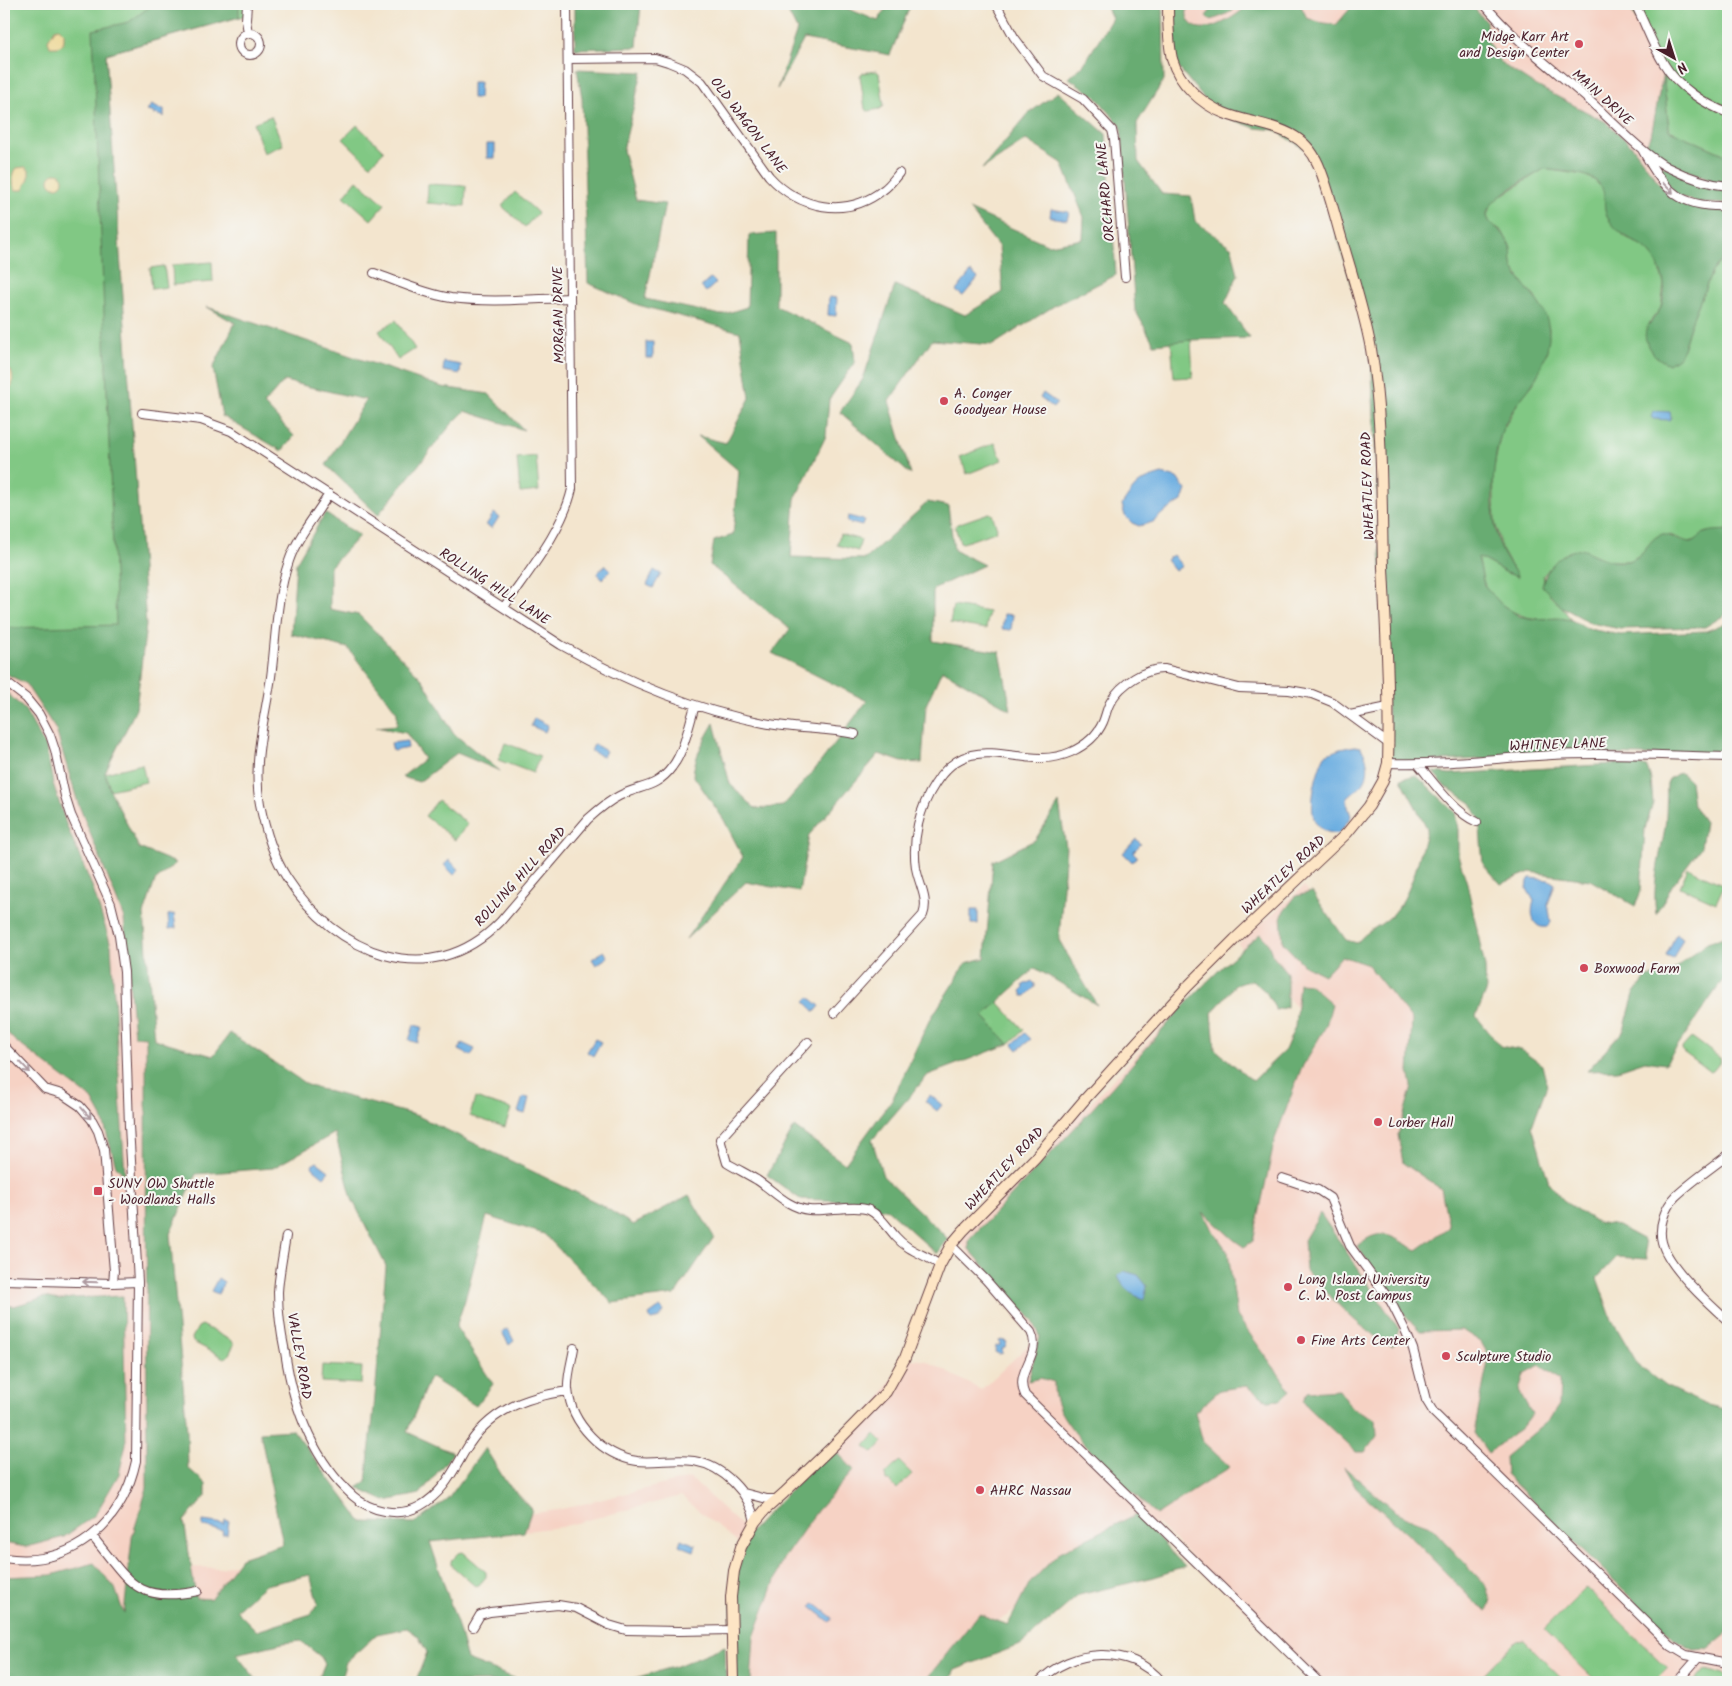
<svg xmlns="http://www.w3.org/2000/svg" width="1732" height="1686" viewBox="0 0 1732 1686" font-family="Kalam,sans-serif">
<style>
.built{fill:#f6d2c4}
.green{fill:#81c884;stroke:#667458}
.forest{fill:#68ac72;stroke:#59664e;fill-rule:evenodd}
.sand{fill:#eeda9e;stroke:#9c7c64}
.water{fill:#6caee1;stroke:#5b6686}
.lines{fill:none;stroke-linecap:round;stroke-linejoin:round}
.minor-casing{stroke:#633d43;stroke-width:10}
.secondary-casing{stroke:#633d43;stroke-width:12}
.minor{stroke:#fff;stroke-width:8}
.secondary{stroke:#fde5c5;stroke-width:10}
.oneway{stroke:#ae9aa0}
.poi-dot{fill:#d1495b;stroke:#f6f6f2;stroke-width:2}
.labels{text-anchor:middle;stroke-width:4;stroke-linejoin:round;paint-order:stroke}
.poi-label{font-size:14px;fill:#4a1f2b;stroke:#f6f6f2;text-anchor:start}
.street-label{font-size:14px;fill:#4a1f2b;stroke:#f6f6f2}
</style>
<rect width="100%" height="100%" fill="#f6f6f2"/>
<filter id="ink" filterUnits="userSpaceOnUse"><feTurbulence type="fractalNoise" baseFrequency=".02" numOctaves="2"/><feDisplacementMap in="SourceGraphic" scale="10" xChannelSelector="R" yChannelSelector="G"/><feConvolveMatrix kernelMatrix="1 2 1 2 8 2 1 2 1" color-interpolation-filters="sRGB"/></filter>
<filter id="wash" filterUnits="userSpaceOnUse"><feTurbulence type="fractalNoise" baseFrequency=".0096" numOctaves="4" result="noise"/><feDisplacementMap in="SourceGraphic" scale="20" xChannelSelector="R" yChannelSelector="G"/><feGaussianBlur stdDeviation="1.12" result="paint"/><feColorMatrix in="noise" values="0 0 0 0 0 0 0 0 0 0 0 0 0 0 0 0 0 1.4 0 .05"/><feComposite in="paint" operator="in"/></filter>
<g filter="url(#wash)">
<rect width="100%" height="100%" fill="#f3e5ce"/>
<path class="built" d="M1176 4H1628L1663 73 1669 130 1728 156V224L1315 142 1223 109Z
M4 651 98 777 141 897 186 1567 221 1568 321 1539 558 1510 690 1478 746 1530 738 1543 681 1496 561 1527 323 1554 230 1584 239 1682H4Z
M1304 886 1353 955 1422 909 1619 1385 1728 1422V1682H1319L1158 1524 970 1638 933 1682H751L754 1637 783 1559 817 1511 854 1470 832 1447 879 1400 905 1358 927 1361 981 1390 1035 1339 1031 1332 960 1242 1168 1021 1253 1105 1311 1023 1238 944Z"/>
<path class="green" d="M4 4H247V15L106 54 141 636 4 651Z
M1628 4H1728V156L1669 130 1663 73Z
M876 71 879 73 884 106 880 109 868 111 865 109 860 76 862 73Z
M271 116 283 145 264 153 253 123Z
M357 125 384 151 370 165 343 139Z
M1544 169 1584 175 1594 180 1605 191 1607 217 1624 236 1647 249 1657 262 1664 284 1661 308 1649 323 1683 349 1692 320 1712 272 1728 252V530L1705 533 1697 540 1688 542 1670 535 1630 561H1607L1584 550 1567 553 1552 565 1543 576 1549 595 1562 607 1571 620C1558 618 1545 620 1532 618 1515 616 1490 600 1484 583 1481 575 1480 565 1478 557L1507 573 1517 576 1502 550 1495 522 1493 472 1501 433 1520 399 1533 384 1542 365 1547 349 1549 328 1535 297 1525 286 1512 266 1510 246 1502 231 1490 223 1487 216 1490 206 1498 198Z
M357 180 385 204 371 220 344 196Z
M428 184 466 186 465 206 427 203Z
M515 192 538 213 525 227 502 206Z
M212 262 213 282 173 285 172 265Z
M164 266 167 287 152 289 150 268Z
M396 320 415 349 398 360 379 331Z
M1191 340 1193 377 1174 378 1171 341Z
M995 443 1002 460 967 474 960 457Z
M536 456 539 491 520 493 517 458Z
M989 513 992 514 997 528 995 532 963 543 960 542 955 527 957 524Z
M840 534 861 540 858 551 837 545Z
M953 606 989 612 986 629 950 623Z
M505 743 540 756 533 773 498 760Z
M142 764 146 782 110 790 105 773Z
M438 800 468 824 455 840 425 816Z
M1688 868 1724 885 1716 903 1680 887Z
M998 1002 1024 1030 1009 1044 983 1016Z
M1693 1038 1720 1058 1721 1061 1713 1071 1710 1072 1683 1052 1682 1048 1690 1039Z
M475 1098 511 1109 505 1127 470 1116Z
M202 1325 232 1341 234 1345 228 1356 224 1358 193 1342 192 1338 198 1327Z
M322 1365 362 1367 361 1384 321 1382Z
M875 1434 883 1442 873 1453 865 1446Z
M899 1461 912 1474 897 1489 889 1481H886L885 1475Z
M463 1552 486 1572V1577L479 1585 475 1586 451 1565V1561L459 1553Z
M1586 1588 1668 1668 1654 1682H1597L1544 1630Z
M1524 1640 1566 1682H1477L1516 1641Z
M1705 1669 1724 1674 1728 1678V1682H1694Z"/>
<path class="forest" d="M153 4H239V17L106 54 146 625 136 709 105 773 110 790 139 848 176 863 155 881 144 914 154 1039 213 1056 230 1033 309 1086 418 1116 600 1204 633 1225 689 1195 714 1237 675 1295 612 1303 544 1234 487 1216 465 1300 456 1327 493 1384 476 1406 430 1377 407 1432 453 1453 420 1494 385 1501 357 1488 366 1482 374 1408 386 1266 352 1199 335 1133 273 1168 196 1174 170 1234 187 1431 188 1468 206 1484V1496L184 1521 196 1598 210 1599 241 1558 283 1544 260 1432 293 1430 362 1522 415 1523 448 1499 485 1448 506 1482 532 1509 524 1532 430 1542 457 1623 467 1660 522 1681 536 1682H413L417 1678 427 1652 418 1636 407 1628 377 1634 346 1662 340 1682H313L320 1676 325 1664 321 1657 301 1641 283 1643 236 1654 258 1682H4V1577L51 1575 94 1563 115 1588 124 1614 132 1537 147 1488 146 1037 134 1036 124 918 78 803 56 730 25 683 4 673V628L116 625 93 30 129 22ZM310 1575 318 1604 311 1614 257 1631 236 1610 265 1585Z
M575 4H641L637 47 575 49Z
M784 4H836L878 21 889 4H911L890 55 804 39 777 89 797 30Z
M1105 4H1163L1164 80 1137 123 1138 161 1162 194 1191 196 1195 221 1232 248 1238 275 1225 303 1250 338 1191 340 1154 344 1135 310 1121 126 1095 96 1069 78 1084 64 1112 18Z
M1168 4H1188C1187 9 1186 15 1188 19 1198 42 1239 16 1248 4H1300L1307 18 1319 22 1336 25 1354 4H1470L1486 21 1487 40 1502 64 1533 84 1606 122 1633 147 1662 187 1673 198 1691 207 1728 208V252L1712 272 1692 320 1683 349 1678 358 1669 364C1659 360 1648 352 1646 340 1642 326 1657 318 1661 307 1663 301 1665 290 1664 284 1664 281 1662 276 1661 273 1651 240 1626 245 1609 220 1599 206 1612 191 1593 179 1580 171 1559 172 1544 169 1531 178 1486 198 1487 216 1488 225 1500 228 1504 235 1507 240 1510 244 1511 249 1512 255 1511 262 1513 268 1526 293 1550 305 1549 337 1548 353 1541 370 1533 383 1528 391 1522 397 1517 404 1511 413 1504 424 1501 434 1491 465 1489 521 1502 551 1506 560 1513 568 1518 577L1507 573 1478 557 1484 585 1501 604 1519 616 1534 619 1560 618 1571 620 1589 629 1621 635 1706 631 1728 622V757L1601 754 1388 763 1389 744 1371 351 1313 154 1275 130 1255 128 1229 118 1210 106 1173 61Z
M1216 4H1240C1231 13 1222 17 1210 20L1206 16Z
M577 69 642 72 623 150 636 200 665 204 645 299 721 315 747 307 749 235 776 233V306L853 343 855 362 829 400 826 436 795 499 791 557 865 559 928 502 948 506 954 550 984 565 933 589V641L1000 652 1011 710 942 670 926 705 922 763 902 762 879 754 809 835 799 892 746 882 686 939 743 857 724 820 693 775C695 755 704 740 714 723L730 784 756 809 783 806 816 768 867 701 772 653 790 629 710 565 714 541 733 535 739 471 698 436 726 443 750 398 740 332 638 305 588 283 582 98Z
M1663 73 1669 130 1728 156V184L1716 183 1699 175 1670 165 1661 161 1645 146 1651 136Z
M1058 92 1106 134 1116 275 1054 306 993 345 932 340 889 401 911 475 840 412 863 379 895 285 965 315 1003 292 999 247 969 209 1049 245 1083 239 1084 217 1062 163 1026 140 982 169 1029 113Z
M1646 155 1658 164 1728 189V204L1698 203 1676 195Z
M207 307 442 387 489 394 524 430 465 411 451 425 378 515 326 465 366 400 284 381 264 404 294 436 282 451 222 416 213 368 235 323Z
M325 513 359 536 330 567V609L359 615 423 680 453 733 500 771 457 753 419 782 402 777 424 759 406 733 376 727 397 725V712L348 648 291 634 296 563Z
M1728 530V613L1705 627 1620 629 1591 623 1562 607 1542 586C1545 568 1565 546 1585 550 1588 551 1592 554 1595 555 1606 560 1616 563 1628 561 1644 558 1649 538 1660 535 1670 533 1679 542 1689 542 1697 542 1699 535 1705 533 1712 530 1721 531 1728 530Z
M4 690 25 710 46 748 53 783 66 824 92 886 111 945 125 1176 116 1166 102 1117 92 1099 14 1040 4 1029Z
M1631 763 1647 767 1651 779 1653 803 1645 829 1641 891 1635 906 1590 880 1530 872 1501 884 1483 864 1479 818 1471 803 1445 786 1433 772 1450 774Z
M1680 772 1690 781 1693 805 1705 822 1701 847 1673 884 1656 914C1652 886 1659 860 1664 834 1667 817 1666 800 1667 783L1669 779Z
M1416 775 1455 812 1458 829V855L1467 883 1485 967 1486 992 1476 1016 1500 1046 1521 1050 1542 1065 1547 1085 1532 1126 1549 1183 1565 1202 1596 1222 1618 1226 1644 1240 1647 1259 1617 1257 1597 1278 1612 1320 1639 1366 1665 1386 1704 1404 1728 1410V1632L1707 1649 1694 1650 1675 1640 1506 1475 1505 1457 1548 1421 1559 1405 1560 1380 1540 1365 1524 1374 1519 1391 1532 1414 1521 1428 1488 1453 1474 1433 1489 1356 1481 1342 1462 1330 1420 1331 1404 1314 1357 1246C1382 1225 1391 1237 1417 1250L1449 1227 1441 1189 1403 1163 1398 1135 1412 1086 1409 1072 1412 1020 1368 965 1342 956 1324 975 1304 965 1283 943 1281 915 1296 896 1312 892 1346 940 1357 943C1368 929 1378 928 1390 917 1411 899 1420 854 1427 828L1401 779Z
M1059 803 1066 847 1059 940 1097 1005 1035 968 983 1016 1009 1044 928 1075 872 1140 883 1176 948 1239 937 1254 888 1210 848 1201 800 1199 767 1175 794 1127 845 1164 893 1098 928 1023 966 963 985 958 993 861 1035 840Z
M1260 934 1267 941 1272 954 1287 973V1007L1276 1010 1266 992 1252 980 1235 985 1212 1013 1215 1049 1253 1081 1285 1050 1295 1027 1299 983 1309 984 1332 1004 1326 1026 1301 1069 1275 1139 1253 1241 1244 1247 1234 1240 1203 1212 1211 1228 1228 1252 1237 1316 1290 1390 1281 1400 1268 1401 1247 1386 1220 1390 1195 1412 1203 1442 1230 1467 1156 1515C1131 1490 1061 1430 1055 1397 1054 1392 1054 1387 1054 1382L1040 1378 1028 1381 1040 1336 1033 1321 969 1249V1240C1020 1186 1072 1132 1122 1076 1165 1027 1208 975 1260 934Z
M1728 935V975L1723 980 1665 1064 1645 1061 1618 1070 1587 1071 1624 1030 1634 994 1647 977 1668 974 1705 944Z
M1320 1213 1399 1329 1393 1346C1362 1333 1330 1296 1306 1271L1304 1240Z
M123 1296 126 1444 119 1474 95 1515 64 1537 26 1547 4 1543V1305L14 1306 45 1297 59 1300 72 1298Z
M1339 1390 1352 1408 1376 1419 1377 1436 1365 1452H1356L1308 1407 1303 1400 1308 1392Z
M832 1447 854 1470 817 1511 783 1559 754 1637 751 1682H733L731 1597 748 1534Z
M1344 1467 1395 1511 1413 1520 1430 1526 1487 1587 1491 1600 1487 1611 1477 1605 1415 1541 1356 1488Z
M1137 1514 1185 1567 1150 1578 1079 1595 1022 1644 955 1670 949 1682H924L979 1614 1008 1625 1029 1584 1060 1552Z
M725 1646 726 1682H621L677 1666Z"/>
<path class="sand" d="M59 28 64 33V40L62 45 57 47H50L48 40 55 29Z
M25 167 29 170V178L23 190H16C12 186 12 173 17 168Z
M49 180a7 7 0 1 1 14 0a7 7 0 1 1-14 0Z
M4 366C14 370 13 377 12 386L9 389 4 388Z"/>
<path class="water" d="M472 82H480L479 98H472Z
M151 105 160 109H164V117L156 114 154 116V113L147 111Z
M487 144H495V158H487Z
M1051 209 1069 212 1067 220 1050 217Z
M971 272 978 278 963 296 956 291Z
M711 278 716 283 706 292 701 287Z
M829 297 837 298 836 316 828 315Z
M646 342H653V358H646Z
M444 362 461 365 460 374 443 371Z
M1043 393 1057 403 1053 408 1040 398Z
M1653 411 1670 412 1671 418 1669 420 1653 419 1651 417Z
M1162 474 1177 478 1186 490 1182 501 1163 513 1153 522 1139 526 1132 523 1125 516 1122 505C1136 484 1138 481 1162 474Z
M494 513 499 517 492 528 486 525Z
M848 516 864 520 862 526 847 522Z
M1173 555 1182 566 1175 571 1166 560Z
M606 565 611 570 602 579 597 573Z
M654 570 661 574 653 588 647 585Z
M1004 614 1013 615 1011 630 1002 629Z
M534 718 548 725 545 732 531 726Z
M407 741 408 748 393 751 391 743Z
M594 744 606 751 603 757 591 751Z
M1355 746 1360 747C1369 758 1371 775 1361 786 1357 790 1348 794 1347 801 1347 805 1350 812 1351 816L1340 833C1334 834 1330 833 1325 831 1322 829 1318 826 1316 823 1307 808 1317 769 1325 755L1340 749Z
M1136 839 1141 844 1133 852 1137 856 1132 862 1123 853Z
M449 860 459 869 454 875 444 865Z
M1530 878 1549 880 1555 884 1548 904 1551 922 1548 927C1532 930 1530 913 1534 901L1527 889 1528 881Z
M971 910H978V924H971Z
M174 914 176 928 169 929 168 915Z
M1676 934 1683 938 1673 959 1666 956Z
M604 951 608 957 596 965 592 959Z
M1032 981 1035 984V987L1026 996H1023L1021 991 1024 988 1023 985Z
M809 997 820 1006 815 1012 805 1002Z
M414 1025 422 1027 417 1043 409 1040Z
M1025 1033 1031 1039 1018 1050 1013 1044Z
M595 1039 601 1042 593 1056 587 1052Z
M462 1043 475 1049 471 1056 459 1050Z
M930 1095 942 1105 937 1111 925 1101Z
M523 1097 529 1098 525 1114 518 1112Z
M317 1162 329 1171 324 1177 313 1168 312 1165Z
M1124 1271 1138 1275 1147 1286 1144 1299C1131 1295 1123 1288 1118 1276Z
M218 1278 224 1282 218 1294 211 1291Z
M660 1307 664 1311C660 1320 659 1318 651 1320L649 1315Z
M508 1329 514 1341 509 1345 502 1332Z
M1002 1340 1007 1342 1005 1348 1002 1349 1003 1353 999 1354 995 1352 996 1346 1000 1345 999 1341Z
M225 1520 229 1521 227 1534H222L223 1531 203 1527V1521L224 1524Z
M681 1539 696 1545 694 1551 679 1545Z
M814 1603 833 1618 830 1622 811 1607Z"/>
</g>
<g filter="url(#ink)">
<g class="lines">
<defs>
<path id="minor" d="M247 4 246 20 248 33
M996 4 1014 37 1043 76 1083 99 1112 130 1114 139 1125 277
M1484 4C1515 41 1555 70 1591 102 1612 121 1643 154 1667 167 1685 176 1708 184 1728 186
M1635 4C1645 23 1652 45 1664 64 1677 86 1704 104 1728 113
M239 44a11 11 0 1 1 22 0a11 11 0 1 1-22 0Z
M568 59 655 58 668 62 685 69 702 82 769 176C799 209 846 219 883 190 889 186 894 179 899 173
M1643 151C1666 192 1680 208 1728 206
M374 273C399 282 425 294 451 298 490 303 531 299 570 298
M142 413 201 420 231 431 561 645C625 681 691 709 764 723 794 729 825 728 855 734
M329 494C316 515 297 537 289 561 276 598 276 639 271 677 265 718 252 763 260 804 265 830 273 856 287 878 335 953 430 994 500 922L588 819C598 810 607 802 619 796 640 785 656 789 672 767 684 752 689 724 695 706
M504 607C528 572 563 530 572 489L567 4
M4 681 26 698 39 714 50 735 55 750 65 796 71 815 111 904 119 936 124 972 129 1126 138 1282 136 1461C122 1525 71 1568 4 1558
M1350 715 1388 707
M1388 763C1443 765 1498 758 1552 755 1611 752 1670 756 1728 757
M1418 764C1434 783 1454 812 1477 822
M834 1013 923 915C929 899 919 885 916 868 912 840 919 808 935 784 972 724 1022 774 1071 752 1084 746 1097 736 1103 722 1106 715 1107 707 1111 701 1121 684 1145 668 1165 669L1239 688 1289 690 1312 694 1332 702 1389 744
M808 1042 720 1139 727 1163C737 1169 747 1174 757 1180 774 1191 788 1208 809 1210 825 1212 856 1204 869 1210 881 1216 888 1228 896 1237 908 1251 926 1255 940 1265
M4 1046 45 1089 62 1094 80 1106 92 1120 98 1131 104 1150 114 1271 113 1283 4 1280
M1728 1155C1711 1168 1692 1181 1676 1196 1665 1207 1658 1226 1662 1242 1668 1267 1709 1304 1728 1321
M1282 1178 1318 1190 1330 1198 1350 1246 1391 1302 1406 1332 1413 1349 1426 1400 1434 1413 1671 1646 1686 1655 1728 1663
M286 1236C283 1255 279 1274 278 1292 278 1313 281 1333 285 1352 293 1406 312 1459 353 1496 370 1511 399 1518 420 1506 443 1493 452 1473 465 1451 488 1411 524 1397 568 1391
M951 1245 986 1280 1031 1332C1043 1355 1013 1371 1025 1395L1319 1682
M113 1283 138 1282
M574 1348C572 1361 567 1376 568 1389 571 1424 603 1456 637 1461 656 1463 675 1458 694 1461 723 1466 750 1493 755 1522
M744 1493 767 1499H777
M92 1536C129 1580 134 1604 198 1591
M473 1627 480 1615 490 1612 558 1605 576 1608 609 1625 626 1630 679 1631 733 1630
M1039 1682C1071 1648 1131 1644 1162 1682
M1677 1682 1698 1658"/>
<path id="secondary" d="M733 1682 731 1597 734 1571 741 1547 755 1522 765 1510 784 1493 832 1447 886 1392 905 1358 940 1265 951 1245 963 1231 1035 1158 1086 1098 1187 987 1235 939 1347 833 1369 806 1383 781 1388 763C1390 698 1386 632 1383 567 1381 494 1383 420 1371 349 1364 311 1352 274 1341 237 1334 213 1328 187 1318 164 1300 123 1258 127 1224 113 1201 104 1179 83 1172 59 1168 41 1168 22 1168 4"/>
</defs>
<use href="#minor" class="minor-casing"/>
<use href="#secondary" class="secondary-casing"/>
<use href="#minor" class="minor"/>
<use href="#secondary" class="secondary"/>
</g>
<defs><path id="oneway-shaft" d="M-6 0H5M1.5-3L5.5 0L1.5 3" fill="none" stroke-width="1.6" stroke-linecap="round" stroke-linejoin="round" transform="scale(1.25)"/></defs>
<g class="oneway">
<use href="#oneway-shaft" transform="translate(1668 188) rotate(45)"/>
<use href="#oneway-shaft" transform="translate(25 1067) rotate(47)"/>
<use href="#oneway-shaft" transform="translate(86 1113) rotate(49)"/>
<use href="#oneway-shaft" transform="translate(90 1282) rotate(-178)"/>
</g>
</g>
<g class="poi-dot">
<circle cx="1579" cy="44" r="5"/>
<circle cx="944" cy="401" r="5"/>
<circle cx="1584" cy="968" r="5"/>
<circle cx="1378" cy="1122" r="5"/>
<rect x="93" y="1186" width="10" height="10" rx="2.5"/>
<circle cx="1288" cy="1287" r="5"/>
<circle cx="1301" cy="1340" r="5"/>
<circle cx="1446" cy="1356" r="5"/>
<circle cx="980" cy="1490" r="5"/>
</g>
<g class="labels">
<g class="poi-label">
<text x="1569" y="41" text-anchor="end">Midge Karr Art<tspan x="1569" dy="16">and Design Center</tspan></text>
<text x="954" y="398">A. Conger<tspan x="954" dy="16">Goodyear House</tspan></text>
<text x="1594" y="973">Boxwood Farm</text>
<text x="1388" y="1127">Lorber Hall</text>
<text x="108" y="1188">SUNY OW Shuttle<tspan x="108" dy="16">- Woodlands Halls</tspan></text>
<text x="1298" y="1284">Long Island University<tspan x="1298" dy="16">C. W. Post Campus</tspan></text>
<text x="1311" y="1345">Fine Arts Center</text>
<text x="1456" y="1361">Sculpture Studio</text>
<text x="990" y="1495">AHRC Nassau</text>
</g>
<g class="street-label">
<text transform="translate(1603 97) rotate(42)" y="5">MAIN DRIVE</text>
<text transform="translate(749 125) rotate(53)" y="5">OLD WAGON LANE</text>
<text transform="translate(1105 192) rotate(-95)" y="5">ORCHARD LANE</text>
<text transform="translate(558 315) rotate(-91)" y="5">MORGAN DRIVE</text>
<text transform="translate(1367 486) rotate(-92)" y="5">WHEATLEY ROAD</text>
<text transform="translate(495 586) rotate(33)" y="5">ROLLING HILL LANE</text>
<text transform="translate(1558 744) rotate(-2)" y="5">WHITNEY LANE</text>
<text transform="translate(1283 874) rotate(-43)" y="5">WHEATLEY ROAD</text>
<text transform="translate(520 876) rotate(-48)" y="5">ROLLING HILL ROAD</text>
<text transform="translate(1004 1168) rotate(-47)" y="5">WHEATLEY ROAD</text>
<text transform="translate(300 1356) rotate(80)" y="5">VALLEY ROAD</text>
</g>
</g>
<rect width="1732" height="1686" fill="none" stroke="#f6f6f2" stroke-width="20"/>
<g transform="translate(1674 58) rotate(141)" stroke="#f6f6f2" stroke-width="4" paint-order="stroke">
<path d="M0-4L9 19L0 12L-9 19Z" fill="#4a1f2b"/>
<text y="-8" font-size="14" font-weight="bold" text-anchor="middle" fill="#4a1f2b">N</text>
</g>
</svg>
